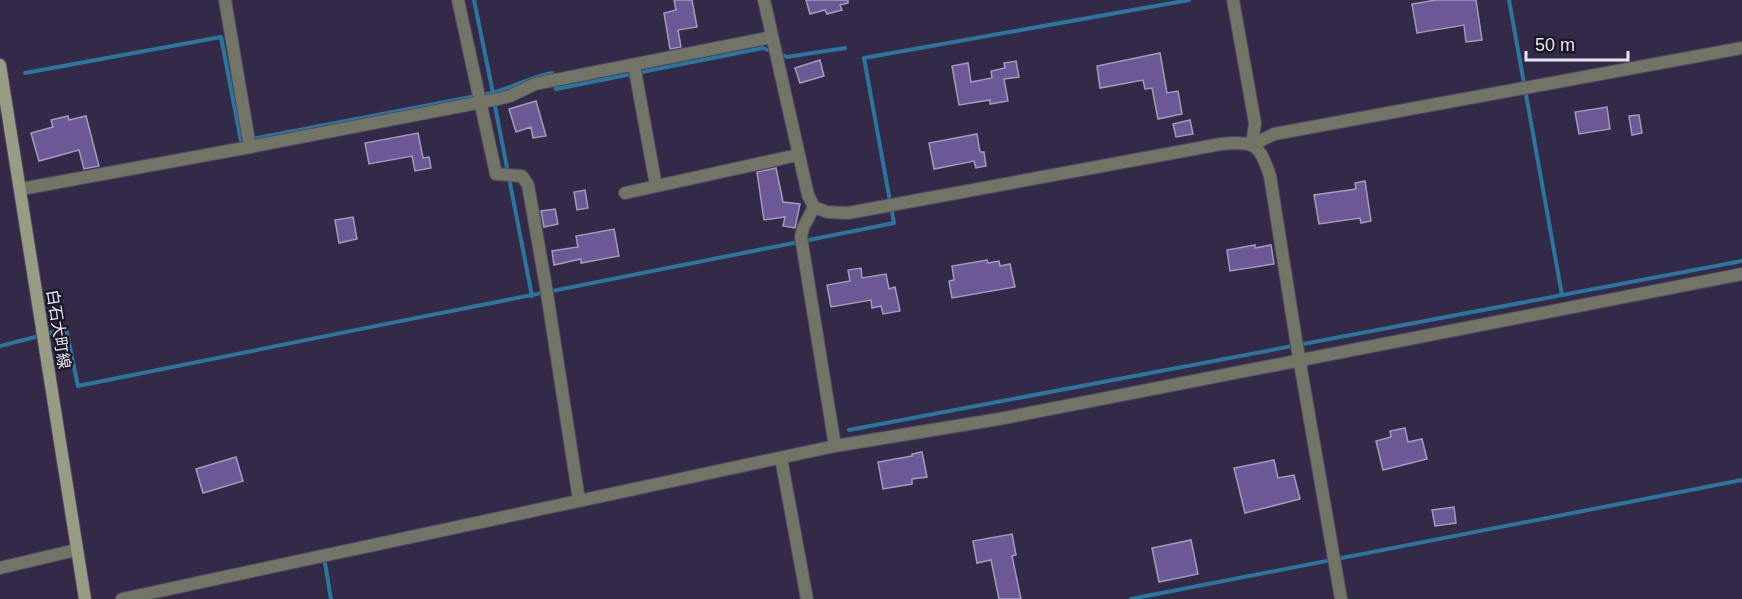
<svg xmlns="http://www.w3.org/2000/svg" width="1742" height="599" viewBox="0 0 1742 599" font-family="Helvetica,'Noto Sans JP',sans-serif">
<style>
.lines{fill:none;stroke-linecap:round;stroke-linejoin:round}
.stream{stroke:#2c759d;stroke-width:4}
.building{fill:#6b5995;stroke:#a39abe;stroke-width:1.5}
.minor-casing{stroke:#504864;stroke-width:14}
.tertiary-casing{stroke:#504864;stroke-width:14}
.secondary-casing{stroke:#504864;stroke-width:14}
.minor{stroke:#727565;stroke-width:12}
.tertiary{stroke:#727565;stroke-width:12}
.secondary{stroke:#979c82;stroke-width:12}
.labels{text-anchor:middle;stroke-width:4.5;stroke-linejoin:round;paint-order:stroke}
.street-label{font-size:16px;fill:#e9e5f8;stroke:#1a1623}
</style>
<rect width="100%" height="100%" fill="#332a48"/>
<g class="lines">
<path class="stream" d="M474 0 493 93
M1509 0 1562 295
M780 54 787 57 845 48
M25 73 221 37 241 141 492 93C513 87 531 77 552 73L556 89 763 48 773 52
M494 101 532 296
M0 346 66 329 78 386C350 332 622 275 894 223L864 58 1189 0
M849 430 1742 261
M325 563 331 599
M1131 599 1742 480"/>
</g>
<path class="building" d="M674 0H692L697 27 678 30 681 47 670 49 664 13 676 10Z
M806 0H848V3L840 5 842 10 827 14 825 10 810 14Z
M1436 0H1476L1482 40 1466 42 1464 25 1417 33 1412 4Z
M1160 53 1167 93 1178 91 1182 114 1158 119 1152 88 1145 89 1143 80 1100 88 1097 66Z
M820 60 824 76 800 83 795 68Z
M1016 61 1019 77 1004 79 1008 101 990 104V100L959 105 952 66 968 63 971 82 992 78 991 71 1005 68 1004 63Z
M536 101 546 136 533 138 531 127 516 132 509 109Z
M1607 107 1610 129 1579 134 1575 112Z
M1639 115 1642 133 1632 135 1629 116Z
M68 116 69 120 86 116 99 166 84 169 79 150 39 161 31 133 53 127 51 120Z
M1190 120 1193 134 1176 137 1173 124Z
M418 133 423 158 429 157 431 168 415 171 412 156 369 164 365 143Z
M977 134 980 152H984L986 166 976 168 974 161 934 169 929 143Z
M776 168 783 202 800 204 795 228 783 226 785 217 764 220 757 172Z
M1365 181 1371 221 1361 223 1360 218 1319 224 1314 195 1356 189 1355 183Z
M585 190 588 208 577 210 574 192Z
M555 209 558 224 544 227 541 211Z
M353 217 357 239 339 243 335 220Z
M614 229 619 256 581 263V259L554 265 552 251 578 247 576 236Z
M1255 245V248L1271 245 1274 264 1230 271 1227 250Z
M987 260 988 263 999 261 1000 266 1010 264 1015 287 952 298 949 281 954 280 952 266Z
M861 268 862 278 886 274 889 289 895 287 900 311 883 314 881 306 872 308 871 300 831 307 827 285 850 281 848 270Z
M1405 428 1408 442 1422 439 1427 459 1383 470 1376 441 1391 437 1390 431Z
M922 452 927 477 912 479V484L883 489 878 462 912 456V454Z
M236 457 243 481 203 493 196 469Z
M1274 460 1278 478 1294 475 1300 499 1245 513 1234 468Z
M1454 507 1456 523 1435 526 1432 510Z
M1012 534 1016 555 1012 556 1021 599H999L991 560 977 563 973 541Z
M1191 540 1198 574 1159 582 1152 548Z"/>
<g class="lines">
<defs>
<path id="minor" d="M225 0 250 147
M458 0 496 174 522 176 528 185 546 287 579 500
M1233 0 1255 123 1252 145
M634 65 656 186
M1252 145 1274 134 1742 48
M21 189 250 147 498 99 510 96 535 84 772 37
M625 193 798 155
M814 207 803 228 801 237 835 446
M781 458 807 599
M0 568 76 550
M122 599 835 446 999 419 1742 274"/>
<path id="tertiary" d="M764 0 808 195 814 207 827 212 848 213 1221 144C1256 141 1259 144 1270 176L1296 340 1341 599"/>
<path id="secondary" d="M0 65 85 599"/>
</defs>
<use href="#minor" class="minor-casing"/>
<use href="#tertiary" class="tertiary-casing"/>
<use href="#secondary" class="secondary-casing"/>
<use href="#minor" class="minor"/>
<use href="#tertiary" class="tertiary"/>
<use href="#secondary" class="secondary"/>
</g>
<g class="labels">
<g class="street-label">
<text transform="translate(59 329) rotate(81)" y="6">白石大町線</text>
</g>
</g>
<path d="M1526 51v9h102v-9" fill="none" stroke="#e9e5f8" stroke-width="3"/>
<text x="1535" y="51" font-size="18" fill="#e9e5f8" stroke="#1a1623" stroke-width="4.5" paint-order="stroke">50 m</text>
</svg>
